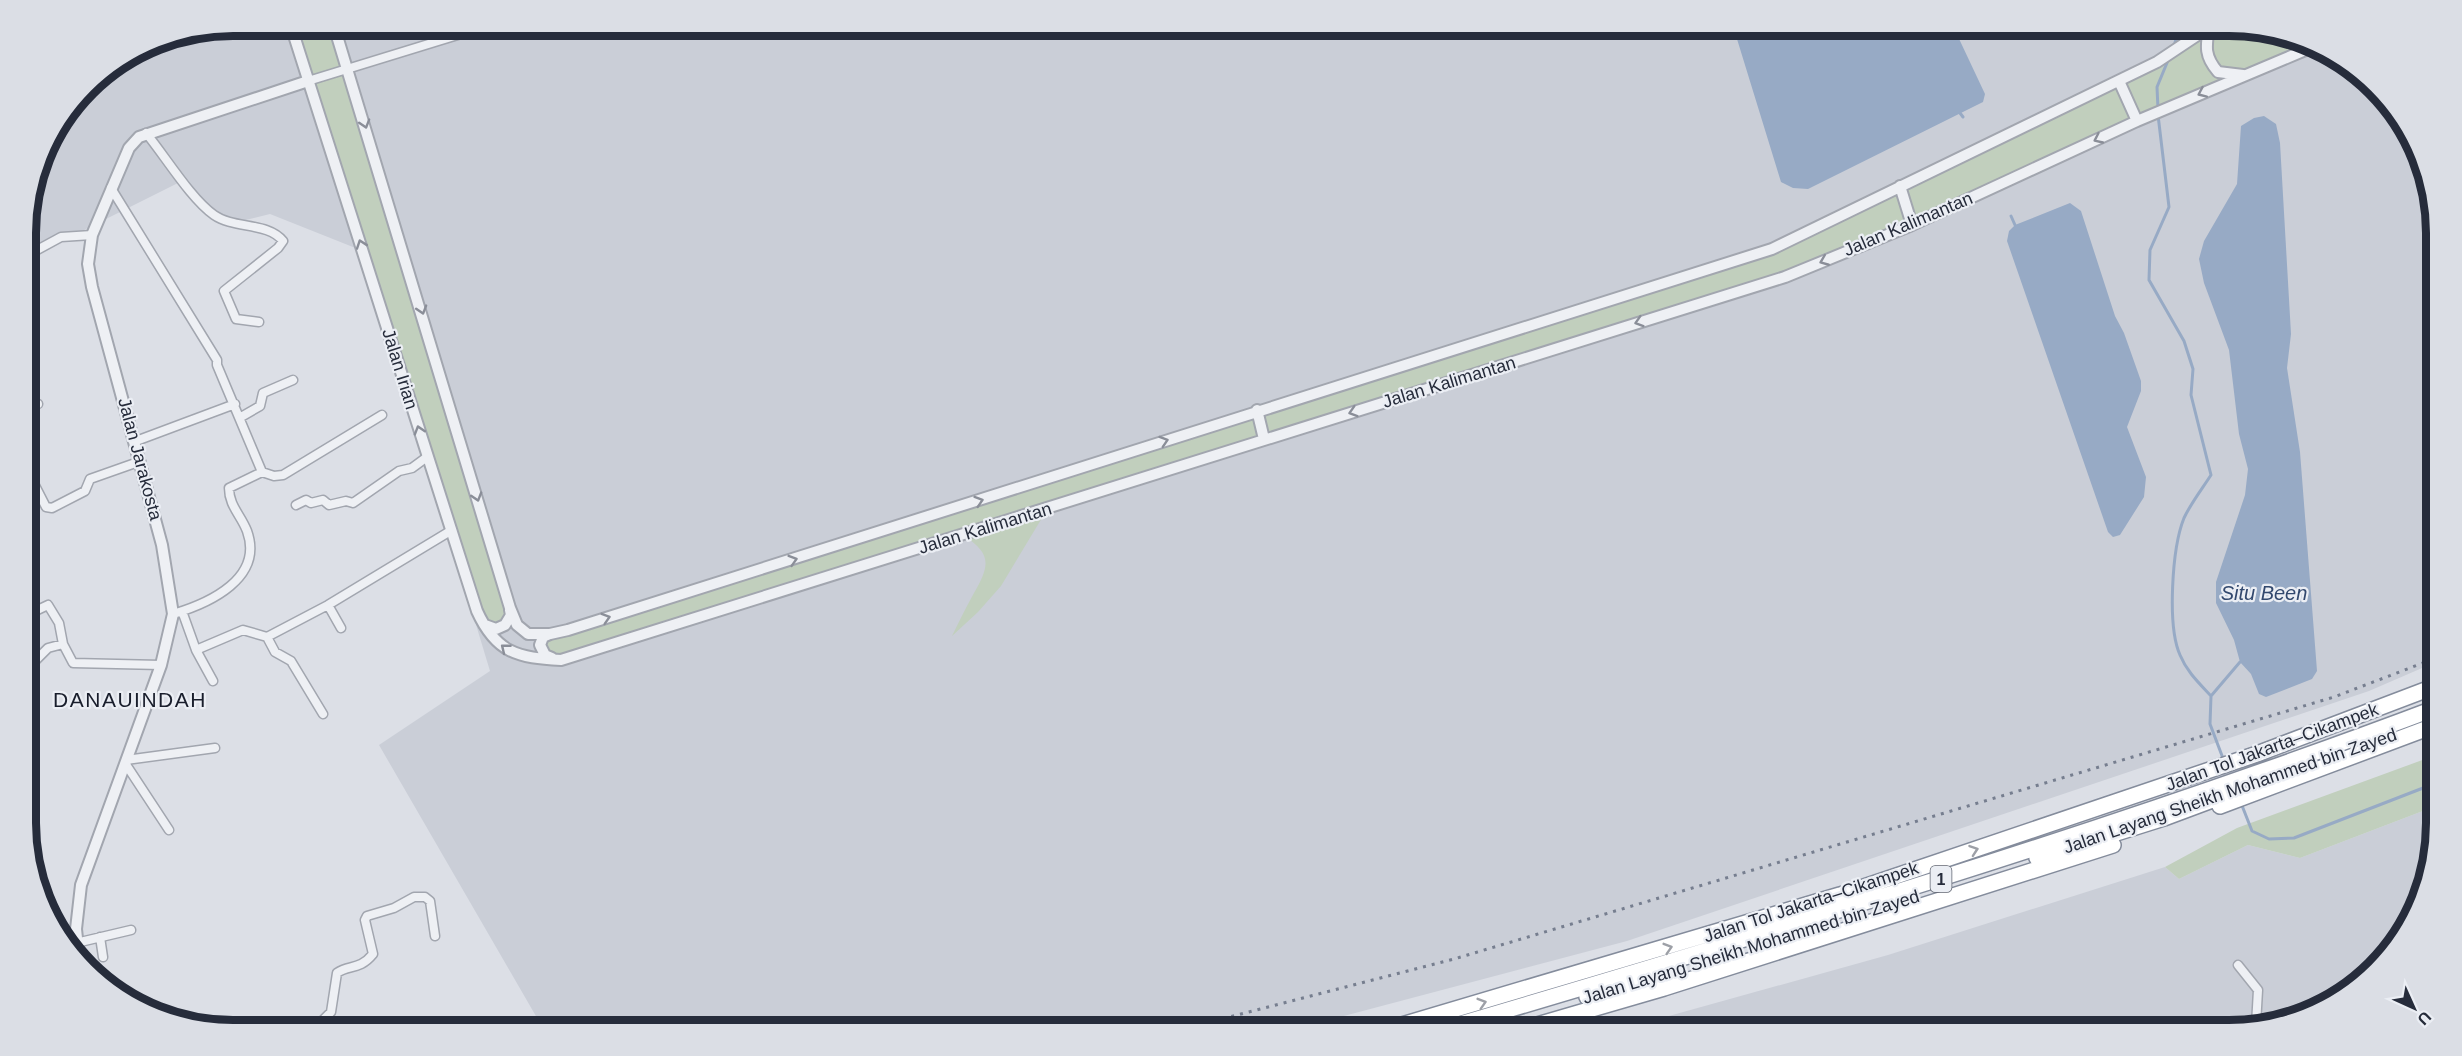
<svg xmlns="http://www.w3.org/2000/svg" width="2462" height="1056" viewBox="0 0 2462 1056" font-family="Helvetica,sans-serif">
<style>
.built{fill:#caced7}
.green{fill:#c1cfbd}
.water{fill:#97aac5}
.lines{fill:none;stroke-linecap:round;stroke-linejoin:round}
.stream{stroke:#97aac5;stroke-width:3}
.minor-casing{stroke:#a2a6af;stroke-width:11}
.tertiary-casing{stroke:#a2a6af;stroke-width:14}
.motorway-casing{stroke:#848c9c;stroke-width:18}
.minor{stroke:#eef0f4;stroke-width:8}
.tertiary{stroke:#eef0f4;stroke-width:10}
.motorway{stroke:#fff;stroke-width:15}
.rail{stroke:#767e8f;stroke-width:3;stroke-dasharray:3 6;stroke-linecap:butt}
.oneway{stroke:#8a8e98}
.oneway2{stroke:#9da0a7}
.labels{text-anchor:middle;stroke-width:4.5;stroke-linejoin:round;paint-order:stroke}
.shield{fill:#ebeef4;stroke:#616672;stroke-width:1.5}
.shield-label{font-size:16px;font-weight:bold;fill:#262c3b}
.street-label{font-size:18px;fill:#262c3b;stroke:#ebeef4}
.water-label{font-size:20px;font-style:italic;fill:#32486e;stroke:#ebeef4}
.quarter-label{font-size:21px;letter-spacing:1.5px;fill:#191e2c;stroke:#ebeef4}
.rim{fill:none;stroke:#262c3b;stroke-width:8}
</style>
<rect width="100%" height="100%" fill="#dcdfe6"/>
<path class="built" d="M233 26H2229L2308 41 2394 107 2435 206 2436 662 2369 691 1627 941 1291 1030H544L379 745 490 671 363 251 270 214 225 225 184 180 26 259V219L47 141 96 77 154 41Z
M2436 806V824L2421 902 2393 950 2345 995 2242 1030H1639L1633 1026 1888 955 2165 867 2179 879 2248 845 2300 858Z"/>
<path class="green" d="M291 26H335L510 610 505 625 483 624Z
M2211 26H2229L2308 41 2314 46 1785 277 1048 508 1001 586 978 612 952 636C959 622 966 607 974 593 990 565 992 554 963 535L663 628 550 658 541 641 1772 249 2119 81Z
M2436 755V806L2300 858 2248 845 2179 879 2165 867 2237 828Z"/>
<path class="water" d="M1733 26H1953L1985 94 1983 102 1808 189 1793 188 1781 182Z
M2264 116 2276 124 2280 143 2291 334 2287 368 2300 452 2317 671 2312 679 2266 697 2259 694 2251 674 2240 662 2234 640 2216 603V582L2245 495 2248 469 2239 434 2229 350 2204 283 2199 259 2204 241 2237 184 2241 126 2254 118Z
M2070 203 2081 211 2115 316 2124 333 2141 381V391L2127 427 2146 477 2144 497 2120 535 2113 537 2108 532 2007 241 2009 231 2015 225Z"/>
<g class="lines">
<path class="stream" d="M2174 46 2180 26
M2158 109 2157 87 2169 58
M1960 113 1963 117
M2158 115 2169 207 2150 250 2149 280 2184 341 2193 369 2191 395 2211 475C2202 489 2191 503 2184 518 2172 548 2167 626 2180 655 2187 672 2199 683 2211 696L2210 724 2224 761
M2011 216 2015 225
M2211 696 2240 662
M2241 803 2252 831 2269 839 2294 838 2436 783"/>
<defs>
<path id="minor" d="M308 81 487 26
M146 133C165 156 191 199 214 215 234 229 268 222 283 241L278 248 224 291 236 319 259 322
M111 188 217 360V365L262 472 229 488C229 506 241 515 247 531 264 578 210 603 173 614
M26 256 61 237 92 235
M26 349 32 360
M26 405 38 404
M241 417 260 406 263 393 293 380
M136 441 235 404
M27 470 46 507 52 508 85 491 90 479 141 461
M262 472 274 476 283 475 382 415
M296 505 306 500 311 503 323 500 329 505 346 501 353 503 399 471 412 468 427 457
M328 605 341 628
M182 611 196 650 213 681
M27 615 48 605 59 623 63 644
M267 637 275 652 291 661 323 714
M196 650 243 630 267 637 328 605 452 530
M27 669 48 648 63 644 73 663 161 665
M126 760 215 748
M125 763 169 830
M100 937 103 957
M76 943 131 930
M2238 965 2258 990 2256 1025
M313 1030 331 1012 337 973C349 964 359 971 373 954L365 920 367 916 394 908 414 897H425L430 901 435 936
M1605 1030 1628 1024 1642 1030"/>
<path id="tertiary" d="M291 26 477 611C496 653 518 658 561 660L1785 277 1912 225 2137 121 2315 46
M334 26 510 608 517 625 528 634H550L568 630 1772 249 2157 62 2211 26
M2209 27C2206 46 2204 56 2218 72L2243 75
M2119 81 2137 121
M1900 186 1912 225
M1257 410 1264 439
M485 625 496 629 505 625 511 615 510 610
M550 634 543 637 540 645 545 655 552 658
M79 957 76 929 81 885 161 665 173 614 162 545 92 287 88 264 92 235 129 148 139 137 308 81"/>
<path id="motorway" d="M2220 806 2436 725
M2037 858 2164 818 2231 793
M1587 997 1665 974
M1385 1030 1840 895 2257 754 2436 686
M1440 1030C1775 931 2110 831 2436 708
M1520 1030 1664 988 2113 845"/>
</defs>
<use href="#minor" class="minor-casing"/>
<use href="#tertiary" class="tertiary-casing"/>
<use href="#motorway" class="motorway-casing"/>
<use href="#minor" class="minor"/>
<use href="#tertiary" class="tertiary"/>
<use href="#motorway" class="motorway"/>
<path class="rail" d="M1179 1030 1454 959 2334 697 2436 658"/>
</g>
<defs><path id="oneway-chevron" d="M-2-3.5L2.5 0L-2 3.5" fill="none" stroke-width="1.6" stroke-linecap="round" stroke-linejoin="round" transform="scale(1.5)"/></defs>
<g class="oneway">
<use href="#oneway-chevron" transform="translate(2202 93) rotate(156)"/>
<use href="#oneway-chevron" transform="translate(365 124) rotate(73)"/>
<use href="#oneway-chevron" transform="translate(2098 139) rotate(155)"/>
<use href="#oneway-chevron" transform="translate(361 244) rotate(-109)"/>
<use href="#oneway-chevron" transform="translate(1824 261) rotate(158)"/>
<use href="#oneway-chevron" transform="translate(422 310) rotate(73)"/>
<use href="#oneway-chevron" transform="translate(1639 322) rotate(163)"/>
<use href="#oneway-chevron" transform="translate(1353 412) rotate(163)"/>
<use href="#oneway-chevron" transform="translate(419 430) rotate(-107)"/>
<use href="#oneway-chevron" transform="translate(1164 441) rotate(-18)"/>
<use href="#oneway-chevron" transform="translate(477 497) rotate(73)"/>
<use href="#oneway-chevron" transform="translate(979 501) rotate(-18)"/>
<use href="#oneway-chevron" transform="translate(793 560) rotate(-17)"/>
<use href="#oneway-chevron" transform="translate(606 618) rotate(-17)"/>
<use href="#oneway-chevron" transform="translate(505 648) rotate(-141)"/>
</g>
<g class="oneway2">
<use href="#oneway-chevron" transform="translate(1974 850) rotate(-19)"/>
<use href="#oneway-chevron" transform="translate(1668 948) rotate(-17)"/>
<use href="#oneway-chevron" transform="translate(1482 1003) rotate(-17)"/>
</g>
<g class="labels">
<rect class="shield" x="1930.5" y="866" width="21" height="26" rx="4.5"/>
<g class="shield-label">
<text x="1941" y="885">1</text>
</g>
<g class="street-label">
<text transform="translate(1908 224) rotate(-23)" y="6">Jalan Kalimantan</text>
<text transform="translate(400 369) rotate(73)" y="6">Jalan Irian</text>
<text transform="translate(1449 382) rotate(-17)" y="6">Jalan Kalimantan</text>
<text transform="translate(140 459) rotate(75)" y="6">Jalan Jarakosta</text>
<text transform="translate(985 528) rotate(-17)" y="6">Jalan Kalimantan</text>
<text transform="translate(2272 747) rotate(-20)" y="6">Jalan Tol Jakarta–Cikampek</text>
<text transform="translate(2230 791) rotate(-19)" y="6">Jalan Layang Sheikh Mohammed bin Zayed</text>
<text transform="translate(1811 902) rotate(-18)" y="6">Jalan Tol Jakarta–Cikampek</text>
<text transform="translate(1751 947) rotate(-17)" y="6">Jalan Layang Sheikh Mohammed bin Zayed</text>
</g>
<g class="water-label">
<text x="2264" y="600">Situ Been</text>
</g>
<g class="quarter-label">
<text x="130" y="707">DANAUINDAH</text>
</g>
</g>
<path d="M0 0H2462V1056H0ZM233 36H2229A197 197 0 0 1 2426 233V823A197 197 0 0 1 2229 1020H233A197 197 0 0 1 36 823V233A197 197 0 0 1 233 36Z" fill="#dbdee5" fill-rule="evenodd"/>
<path class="rim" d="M233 36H2229A197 197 0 0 1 2426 233V823A197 197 0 0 1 2229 1020H233A197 197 0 0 1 36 823V233A197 197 0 0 1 233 36Z"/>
<g transform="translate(2414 1008) rotate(135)" stroke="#ebeef4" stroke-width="4.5" paint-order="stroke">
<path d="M0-4.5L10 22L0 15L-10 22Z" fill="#262c3b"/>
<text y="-9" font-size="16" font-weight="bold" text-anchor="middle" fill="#262c3b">U</text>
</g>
</svg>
